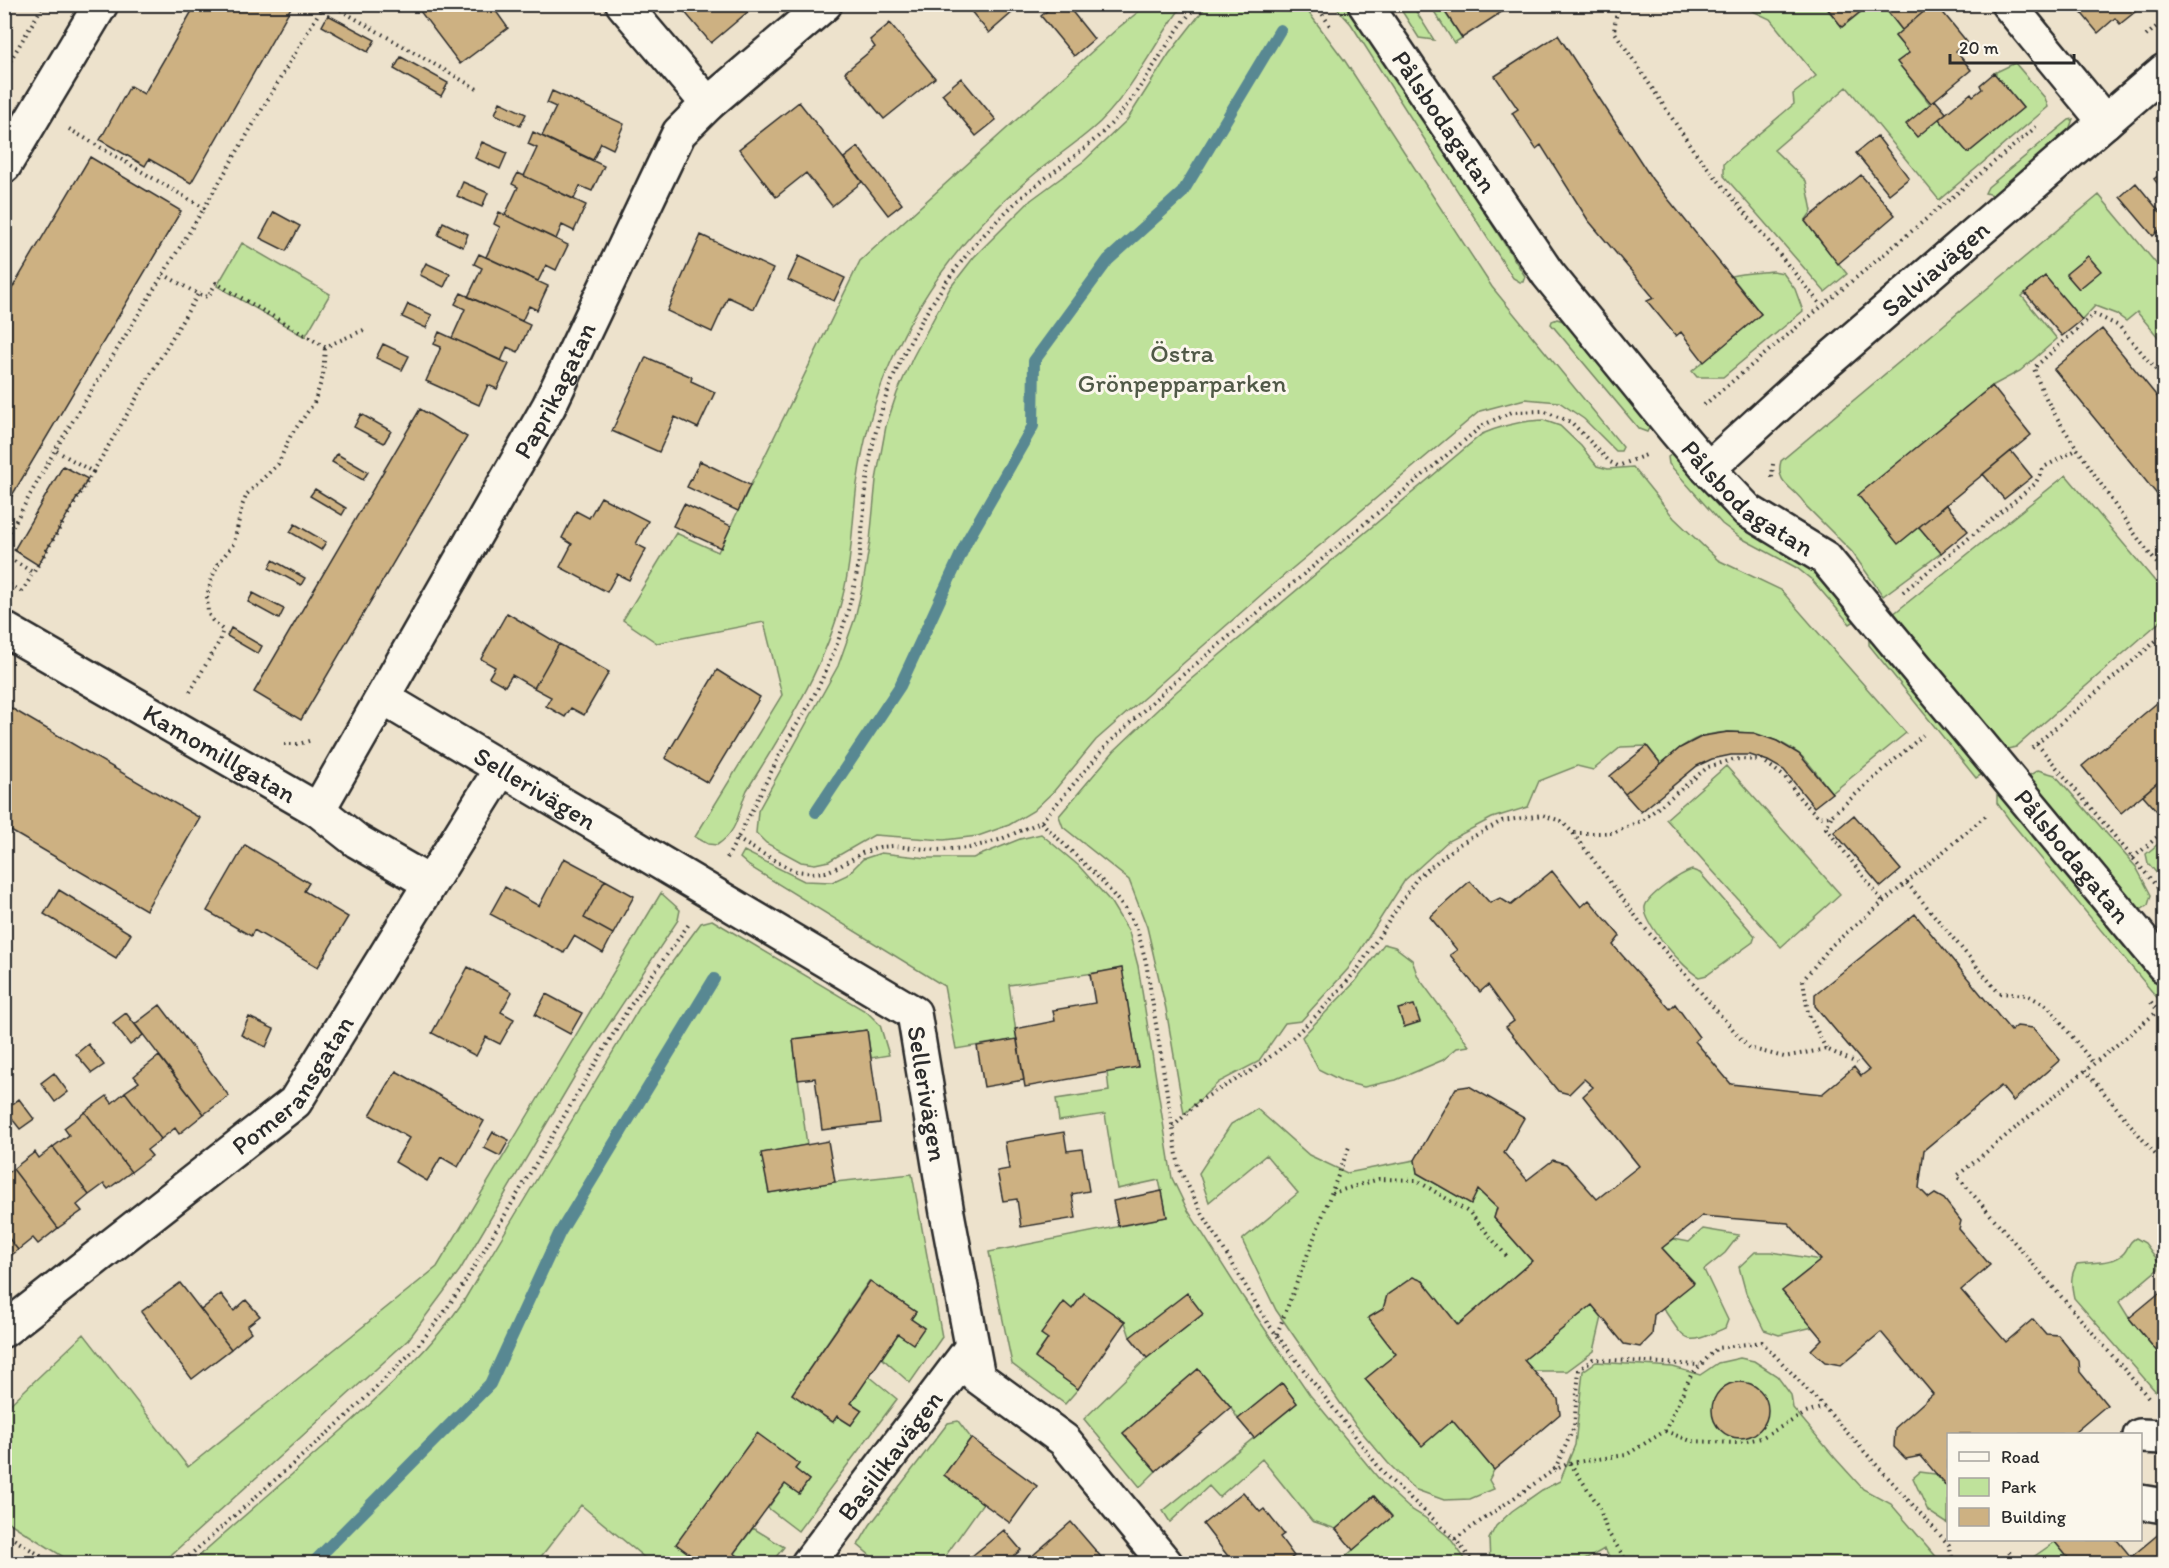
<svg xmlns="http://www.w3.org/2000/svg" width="2169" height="1568" viewBox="0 0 2169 1568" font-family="Itim,sans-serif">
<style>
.green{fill:#bfe29b;stroke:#758663;stroke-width:1.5;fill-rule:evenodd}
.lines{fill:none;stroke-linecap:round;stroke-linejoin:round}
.stream{stroke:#598892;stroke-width:12}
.building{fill:#cdb182;stroke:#2b2b2b;stroke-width:1.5}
.minor-casing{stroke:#2b2b2b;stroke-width:38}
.path{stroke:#2b2b2b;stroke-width:4;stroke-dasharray:1.5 4.5;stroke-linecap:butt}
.minor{stroke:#fbf7ec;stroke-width:33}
.labels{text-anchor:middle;stroke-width:6;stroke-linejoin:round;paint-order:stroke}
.street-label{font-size:26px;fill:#2b2b2b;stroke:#fbf7ec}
.park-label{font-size:26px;fill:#505947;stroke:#fbf7ec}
</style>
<rect width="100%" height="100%" fill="#ede2cc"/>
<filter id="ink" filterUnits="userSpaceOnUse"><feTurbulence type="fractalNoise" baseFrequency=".0167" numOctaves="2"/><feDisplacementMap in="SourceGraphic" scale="12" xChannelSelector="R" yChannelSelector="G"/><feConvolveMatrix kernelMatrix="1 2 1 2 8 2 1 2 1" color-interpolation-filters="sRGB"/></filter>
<g filter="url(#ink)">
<path class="green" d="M1208 4 1303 5 1345 61 1492 287 1623 447 1621 451H1616L1584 419 1559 402 1525 399 1480 411 1269 588 1096 740 1054 791 1033 811 1009 825 978 836 944 840 874 835 829 861 815 864 801 862 766 843 756 833 758 811 838 666 855 618 863 584 870 541 876 480 886 426 897 393 913 357 950 288 974 257 1031 200 1084 161 1127 120 1169 54Z
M1147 5H1183C1155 42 1134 88 1100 122 1079 142 1053 158 1031 177 969 229 922 289 890 364 873 402 863 443 857 484 852 523 852 561 842 599 825 668 784 730 747 790 737 812 740 830 717 845L708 844 695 837 782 695 764 622 657 643 623 620 676 533 718 552 860 261 1118 28Z
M1334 5H1350L1359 16 1525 276 1523 282H1520L1513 278 1351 24Z
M1398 5H1412L1434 40 1419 38Z
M1430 5H1440L1462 38 1454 43Z
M1740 5H1824L1842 27 1870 5H1882L1902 30 1895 36 1909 53 1898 63C1922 92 1943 123 1968 153L2023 108 1994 73 2015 63 2045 98 2048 107 1939 200 1847 87 1774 150 1806 181 1812 211 1805 221 1847 274 1825 292 1724 176V163L1794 104 1793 94 1816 76 1770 19Z
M2073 119 2067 135 1996 196 1985 193 1988 187 2069 120Z
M2099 195 2164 273V344L2137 312 2126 321 2116 314 2095 306 2082 320 2045 277 2022 296 2057 339 2020 371 1992 386 1859 495 1898 543 1919 527 1941 553 1883 596 1852 552 1806 506C1797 488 1774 485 1781 461ZM2088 256 2100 271 2079 289 2067 274Z
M242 243 330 294 305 337 217 286Z
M1773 271 1783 273 1795 289 1803 311 1723 377H1697L1692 371 1761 314 1731 276C1745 272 1758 273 1773 271Z
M1557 319 1563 321 1650 426 1647 432 1639 429 1551 324 1552 321Z
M1543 420 1560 426 1581 446 1597 466 1608 469 1633 467 1674 518 1718 560 1781 590 1906 733 1832 793C1821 780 1811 763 1798 753 1772 734 1736 727 1704 736 1688 740 1674 753 1661 764L1647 746 1621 747 1593 770 1577 766 1539 781 1528 807 1492 818 1448 841 1405 880 1348 969 1301 1021 1285 1023 1258 1062 1219 1082 1184 1114 1166 1009 1147 927 1129 880 1063 827 1059 816 1114 751 1177 691 1482 434C1503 425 1520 421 1543 420Z
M1674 453 1683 458 1732 518 1803 557 1858 619 1850 624 1812 580 1797 568 1741 538 1722 524 1669 464 1668 457Z
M2066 475 2164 592V618L2016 747 1999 751 1887 619Z
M1872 635 1986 772 1976 778 1869 645V640Z
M1726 766 1840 894 1781 947 1666 819Z
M2038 770 2055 775 2136 867 2151 895 2148 905 2142 909H2132L2029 782 2030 775Z
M2002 790 2164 985V1006L2011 822 1997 803V795Z
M1041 834 1079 866 1110 901 1129 932 1138 966 1172 1178 1187 1209 1243 1297 1310 1395 1384 1485 1409 1508 1424 1517 1449 1537 1468 1563H1338L1392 1516 1374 1496 1336 1529 1312 1521 1262 1459 1219 1497 1209 1486 1170 1522 1163 1511 1297 1403 1282 1384 1238 1419 1231 1407 1198 1369 1123 1433 1156 1471 1140 1487 1084 1419 1147 1358 1203 1314 1130 1337 1125 1322 1084 1293 1072 1309 1064 1303 1048 1339 1035 1357 1078 1389 1065 1404 1012 1364 989 1252 1167 1217 1159 1180 1117 1189 1105 1114 1059 1121 1056 1099 1109 1091 1107 1072 1138 1067 1122 969 1009 985 1017 1039 956 1049 944 986 749 866 740 858 744 851 804 881 832 882 847 875 863 859 881 853 927 858H973L1020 839Z
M2164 839V882L2148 863 2146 854Z
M1692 870 1700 873 1755 936 1753 942 1707 975 1699 977C1685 970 1643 923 1645 907 1647 896 1681 873 1692 870Z
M661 893 680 910 678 920 576 1074 460 1270 408 1340 162 1563H73L5 1520V1409L84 1334 188 1467 437 1267Z
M712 920 867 1012 880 1025 889 1055 871 1058 867 1030 793 1040 807 1145 762 1153 769 1193 835 1182 912 1174 942 1337 910 1383 882 1358 898 1334 924 1328 911 1319 916 1312 869 1281 792 1394 832 1422 837 1416 851 1425 861 1410 851 1403 869 1376 897 1399 798 1531 768 1508 785 1484 799 1494 809 1480 795 1469 799 1464 757 1434 703 1563H651L581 1505 536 1563 190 1564C243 1516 298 1470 351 1422 392 1384 431 1348 463 1302L644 1000 701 923Z
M1384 944 1395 947 1412 960 1418 977 1469 1046 1457 1048 1443 1060 1396 1080 1364 1087 1344 1082 1318 1069 1302 1037 1355 982Z
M1257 1109 1309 1155 1347 1173 1415 1160 1417 1173 1470 1203 1478 1190 1497 1208 1494 1218 1532 1261 1458 1325 1423 1281 1413 1277 1387 1295 1396 1354 1365 1379 1421 1445 1452 1420 1494 1470 1489 1480 1494 1489 1470 1499 1444 1500 1414 1489 1388 1463 1354 1423 1276 1310 1242 1240 1298 1193 1266 1155 1209 1202 1199 1173 1231 1124Z
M1703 1229 1739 1235 1725 1253 1704 1270 1728 1320 1725 1328C1684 1346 1688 1345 1663 1308L1694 1282 1662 1248 1674 1239 1689 1242Z
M2136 1238 2145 1243 2159 1262 2158 1269 2119 1302 2129 1318 2164 1360V1401L2074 1298C2071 1284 2070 1276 2077 1264 2090 1262 2115 1264 2124 1253 2129 1247 2128 1242 2136 1238Z
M1755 1252H1772L1821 1260 1782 1291 1813 1327 1779 1335 1764 1330 1746 1293 1739 1267Z
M1592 1305 1602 1317 1594 1351 1567 1371H1533L1524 1360Z
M1740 1358 1754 1361 1777 1376 1791 1395 1793 1408 1835 1458 1863 1489 1891 1504 1939 1560 1941 1563 1615 1564 1604 1549 1580 1563H1490L1489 1539 1496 1526 1512 1511 1542 1490 1560 1481 1575 1445 1583 1371 1596 1362 1673 1367 1700 1375 1718 1363Z
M958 1421 971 1438 944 1475 983 1503 946 1555 957 1563H879L858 1545 870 1525 948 1423Z
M1920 1472 1935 1474 1948 1488V1524L1928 1511 1913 1478Z
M753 1528 784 1547 771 1563H746L734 1553Z
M2055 1542 2073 1563 2030 1564 2032 1558Z"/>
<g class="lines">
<path class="stream" d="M816 812 900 686 967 541 1033 426 1034 361 1108 260 1182 193 1280 30
M312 1564 490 1384 559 1234 714 979"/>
</g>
<path class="building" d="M196 4H293L191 183 149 159 145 166 100 140 130 86 144 94Z
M408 4H503L495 10 508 28 460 64 420 11Z
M678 4H757L711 43Z
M965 4H1022L989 33Z
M1055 4H1066L1094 39 1074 56 1041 16Z
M1440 4H1514L1462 38Z
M1824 4H1870L1842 27Z
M1882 4H1933L1902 30Z
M1933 4H1936L1967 42 1956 51 1971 70 1931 103 1897 62 1909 53 1895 36Z
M2074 4H2145L2120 24 2115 18 2098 33Z
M328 15 375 40 368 52 322 26Z
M890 23 935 78 884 119 845 72 875 47 870 40Z
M1558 35 1652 179 1761 314 1704 362 1681 332 1676 336 1647 301 1654 298 1588 220 1541 145 1536 149 1512 113 1518 109 1495 76Z
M401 57 448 83 441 96 394 69Z
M1994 73 2023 108 1968 153 1939 119 1971 93 1973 96 1982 89 1980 85Z
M961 78 996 120 976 136 942 94Z
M552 91 624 124 613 149 601 143 593 160 542 136 556 107 547 103Z
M1935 100 1946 113 1917 137 1906 124Z
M500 102 526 114 520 126 495 114Z
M799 102 862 182 832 206 806 173 776 197 739 149Z
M533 132 604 166 592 191 580 186 574 199 524 176 537 148 528 144Z
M1877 136 1909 178 1889 194 1856 153Z
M482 142 507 153 500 169 475 158Z
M858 147 902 204 888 215 844 158Z
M90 157 181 211 4 509V302Z
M2164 171V192L2154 179Z
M518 173 586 205 574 231 562 225 556 239 505 215 518 187 512 184Z
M1861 175 1895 215 1838 264 1805 221Z
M463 182 488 193 482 207 457 196Z
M2136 183 2164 217V226L2153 236 2120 197Z
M274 212 300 226 286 251 260 238Z
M499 212 568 245 556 270 546 265 538 281 486 257 500 227 494 224Z
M443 222 468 234 463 247 438 235Z
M701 235 773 269 754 309 728 297 712 332 667 311Z
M479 254 548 286 537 310 529 306 522 321 468 297 482 268 474 264Z
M799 256 845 278 834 301 788 280Z
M2088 256 2101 271 2079 289 2066 274Z
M426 263 450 274 444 287 420 275Z
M2045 276 2082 320 2062 336 2025 293Z
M461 293 530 325 518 352 507 347 501 361 452 338 465 309 455 304Z
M408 304 432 315 426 328 402 317Z
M2102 329 2164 405V503L2054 369Z
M439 332 509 364 497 389 488 385 479 405 426 381 441 347 434 344Z
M383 344 409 356 402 370 376 358Z
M646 357 692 377 691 381 715 392 698 428 675 417 659 452 612 431Z
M1992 386 2031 435 1898 544 1858 495Z
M420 409 467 437 301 720 254 692Z
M361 414 391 431 384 443 354 427Z
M2011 451 2032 477 2004 499 1983 474Z
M337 454 368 472 363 480 332 462Z
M700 461 750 485 738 511 687 487Z
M63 466 88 479 38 565 14 550Z
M315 489 346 508 342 515 310 496Z
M601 497 648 521 636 544 646 549 629 580 617 574 607 592 560 567 572 544 562 538 576 511 589 518Z
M684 504 731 526 721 548 673 526Z
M1946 504 1968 531 1941 553 1919 527Z
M295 524 326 542 321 550 290 532Z
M273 560 305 578 301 585 269 568Z
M253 593 284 609 279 619 248 602Z
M507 613 559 644 534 688 512 675 505 686 489 677 495 667 481 659Z
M231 628 262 646 258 654 227 636Z
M559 644 609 672 584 715 571 708 565 717 546 706 551 697 534 688Z
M717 670 760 697 708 783 665 758Z
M2164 697V777L2121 813 2082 766Z
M4 704 200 818 146 910 4 827Z
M1728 732 1754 733 1777 741 1799 754 1832 793 1814 807 1784 770 1768 761 1750 755H1731L1712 759 1697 766 1641 812 1625 794 1680 748 1703 736Z
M1647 746 1661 764 1625 794 1610 776Z
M2164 777V819L2143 795Z
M1854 815 1901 870 1881 887 1834 832Z
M245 845 309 883 304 891 348 917 318 967 254 930 251 936 207 911Z
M564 858 605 880 584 918 613 934 603 953 574 936 564 953 490 914 505 887 539 906Z
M1552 871 1581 907 1589 900 1620 936 1613 945 1670 1009 1675 1004 1699 1037 1695 1041 1731 1084 1822 1094 1854 1067 1861 1076 1869 1070 1815 1006V994L1915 914 2011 1031 2017 1026 2033 1028 2060 1060 2013 1101 2001 1086 1924 1150 1919 1188 1929 1198 1935 1194 1944 1199 1961 1221 1959 1229 1990 1265 1961 1290 2006 1342 2033 1319 2046 1334 2058 1335 2079 1361 2080 1372 2107 1405 2074 1433 2075 1434H1948V1488L1921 1456 1906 1459 1894 1447 1895 1428 1933 1394 1881 1332 1841 1365 1825 1362 1811 1350 1822 1339 1782 1291 1821 1260 1788 1223 1702 1216 1662 1248 1694 1283 1654 1315 1652 1335 1640 1347 1624 1344 1592 1305 1524 1360 1558 1399 1560 1414 1494 1470 1452 1420 1422 1446 1365 1379 1396 1354 1368 1318 1383 1309 1387 1295 1413 1277 1423 1281 1458 1325 1532 1261 1494 1218 1497 1208 1478 1190 1471 1204 1417 1173 1415 1160 1456 1088 1469 1086 1524 1118 1504 1153 1527 1180 1553 1160 1566 1164 1597 1199 1639 1166 1583 1096 1593 1087 1584 1079 1569 1094 1558 1091 1506 1027 1514 1021 1488 985 1480 992 1450 955 1457 950 1430 917 1470 881 1490 903 1500 898 1511 905Z
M605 880 634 896 613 934 584 918Z
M59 890 131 934 116 958 44 914Z
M468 967 512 992 501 1012 514 1019 500 1044 486 1037 476 1056 432 1033Z
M1122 968 1138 1067 1025 1087 1015 1029 1055 1021 1053 1010 1095 1003 1090 974Z
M546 994 582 1013 570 1034 535 1015Z
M160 1005 229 1096 204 1114 135 1024Z
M1414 1005 1420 1022 1404 1027 1398 1009Z
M126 1013 143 1035 130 1045 113 1023Z
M249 1017 274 1029 266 1047 241 1035Z
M867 1030 880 1123 822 1130 815 1078 798 1080 793 1039Z
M1017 1039 1024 1080 984 1087 977 1046Z
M88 1044 104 1065 92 1073 76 1054Z
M159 1056 204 1114 179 1134 175 1128 161 1139 125 1092 139 1082 134 1076Z
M396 1071 484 1121 458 1167 441 1157 427 1181 395 1162 409 1138 370 1115Z
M54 1073 68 1092 55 1102 41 1083Z
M125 1092 161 1139 147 1150 152 1156 131 1172 85 1112 107 1096 112 1103Z
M19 1099 34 1119 20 1129 5 1110Z
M85 1112 131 1172 108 1189 104 1184 89 1195 53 1147 69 1135 64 1128Z
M493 1132 509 1140 500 1156 484 1148Z
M1064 1132 1067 1151 1082 1149 1089 1191 1072 1194 1076 1218 1021 1227 1017 1199 1003 1201 997 1171 1009 1169 1005 1142Z
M828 1141 835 1182 769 1193 761 1153Z
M53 1147 89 1195 77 1205 82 1211 58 1228 13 1169 35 1152 39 1158Z
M13 1169 58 1228 38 1244 33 1238 18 1250 4 1232V1175Z
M1162 1191 1167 1217 1118 1226 1113 1201Z
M4 1232 18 1250 5 1260 10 1267 4 1271Z
M870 1281 916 1312 911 1319 924 1328 913 1344 898 1334 851 1403 862 1410 851 1425 837 1416 833 1422 792 1394Z
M180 1283 231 1349 192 1379 141 1312Z
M2164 1289V1360L2129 1318Z
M1084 1293 1125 1322 1078 1389 1035 1358 1048 1339 1041 1334 1064 1302 1072 1309Z
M1187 1293 1203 1314 1147 1358 1130 1337Z
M221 1294 234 1311 246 1300 260 1316 247 1326 251 1332 231 1349 201 1310Z
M1198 1369 1231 1407 1156 1471 1123 1433Z
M1712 1410a28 28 0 1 1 56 0a28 28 0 1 1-56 0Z
M1282 1383 1297 1403 1254 1438 1238 1419Z
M757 1433 799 1464 795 1469 809 1480 799 1494 785 1484 734 1553 747 1562 746 1564H703L676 1544Z
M971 1438 1037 1486 1010 1523 944 1475Z
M1243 1492 1260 1512 1264 1509 1284 1534 1280 1537 1294 1556 1284 1564H1234L1203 1524Z
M1374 1496 1392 1517 1353 1550 1336 1529Z
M1071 1522 1102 1558 1096 1564H1023Z
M1004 1530 1021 1550 1004 1564H962Z
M2161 1532 2164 1536V1564H2073L2055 1542 2057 1540H2117L2131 1557Z"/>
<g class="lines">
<defs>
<g id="minor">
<path d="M623 4 708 104"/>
<path id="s1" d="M1365 4 1548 274 1675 430 1708 469 1748 511 1825 558 2164 966"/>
<path d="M2008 4 2105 122"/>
<path d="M4 166 101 4"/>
<path id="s2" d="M1708 469 1800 385 2164 71"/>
<path id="s3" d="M4 629 318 810 357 841 430 883"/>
<path id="s4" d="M383 698 914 1013 947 1213 978 1377 1064 1440 1166 1564"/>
<path id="s5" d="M318 810 549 406 679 133 708 104 825 4"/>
<path id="s6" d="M4 1330 295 1102 501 769"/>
<path d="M2140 1436 2164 1437"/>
<path d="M2140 1502 2164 1506"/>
<path id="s7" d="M808 1564 972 1347"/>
</g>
</defs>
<use href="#minor" class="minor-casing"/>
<path class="path" d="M330 4 479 90
M1316 4 1332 29
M1618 4 1614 31 1694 151 1821 305
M2146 36 2164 20
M4 71 44 4
M69 129 204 208 324 4
M163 274 198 294 208 297 216 283 325 347 366 329
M2164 379 2119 326 2094 314 2034 368C2044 403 2067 433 2087 463 2112 501 2136 538 2164 572
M1704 405 2036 127
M1773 464 1772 477 1773 480
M93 472 198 294
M4 542 55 450 204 208
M4 555 34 573
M4 582 24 593
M22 592 93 472 55 450
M1903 592 2035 484 2044 467 2078 449
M190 692 219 642 223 630 212 620 208 613 207 596 212 578 218 564 234 543 242 506 247 494 278 464 291 435 314 403 323 376 325 347
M284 744H299L312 740
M2037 744 2164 895
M2032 748 2164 634
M1831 817 1826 828 1884 903
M1041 822 1102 881 1125 909 1137 929 1146 962 1179 1168 1202 1213 1269 1325 1385 1475 1455 1539 1475 1564
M1574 833H1613L1643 820 1708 767 1735 759 1762 760 1785 777 1801 800 1819 817 1831 816 1923 735
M737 839 786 867 796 871 814 873 826 872 840 866 862 853 880 847 893 846 937 850 969 848 999 840 1041 822 1107 745 1166 689 1483 425 1512 412 1543 411 1571 422 1610 462 1618 466 1646 455
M727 858C748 820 766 780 787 742 794 728 803 716 810 703 828 669 843 633 852 595 862 558 862 519 867 481 872 439 883 398 901 360 931 297 971 242 1023 196 1050 173 1085 151 1109 126 1144 90 1164 42 1198 4
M2133 858 2164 831
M1907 883 1999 993 2027 995 2048 1006 2093 1063
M2151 1002 2164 1018
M1826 1049 1808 1013 1803 980 1832 945 1988 814
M2085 1070 2164 1165
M1173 1127 1199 1101 1251 1071 1279 1050 1319 1013 1357 970 1417 878 1458 845 1502 821 1542 815 1561 821 1573 833 1643 926 1749 1048 1784 1057 1826 1049 1857 1063
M1332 1193 1379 1179 1416 1180 1470 1213 1509 1259
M1277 1334 1349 1147
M2148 1397 1957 1176 2158 1011
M1665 1431 1691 1441 1737 1443 1761 1438 1806 1413 1824 1407
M1570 1463 1599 1506 1607 1531 1626 1560 1634 1564
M1555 1469 1574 1427 1579 1370 1593 1359 1700 1365
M4 1533 54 1564
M1455 1539 1554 1470 1570 1463 1626 1455 1665 1431 1691 1375 1717 1348 1762 1342 1824 1407 1949 1545 1954 1564
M2009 1552 2018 1564
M180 1564 347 1416 415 1349 440 1318 463 1285 630 1006 689 924"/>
<use href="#minor" class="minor"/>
</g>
</g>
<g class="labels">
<g class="street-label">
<text dy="9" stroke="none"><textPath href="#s1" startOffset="142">Pålsbodagatan</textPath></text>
<text dy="9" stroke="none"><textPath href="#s2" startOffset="303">Salviavägen</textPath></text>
<text dy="9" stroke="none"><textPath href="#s5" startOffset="482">Paprikagatan</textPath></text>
<text dy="9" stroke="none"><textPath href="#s1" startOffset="628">Pålsbodagatan</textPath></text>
<text dy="9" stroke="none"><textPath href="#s3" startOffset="249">Kamomillgatan</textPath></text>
<text dy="9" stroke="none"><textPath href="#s4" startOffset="177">Sellerivägen</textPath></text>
<text dy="9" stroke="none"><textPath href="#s1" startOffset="1114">Pålsbodagatan</textPath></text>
<text dy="9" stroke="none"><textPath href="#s6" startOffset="381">Pomeransgatan</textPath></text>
<text dy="9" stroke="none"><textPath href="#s4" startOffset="699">Sellerivägen</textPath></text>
<text dy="9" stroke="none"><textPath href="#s7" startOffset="136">Basilikavägen</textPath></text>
</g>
<g class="park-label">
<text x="1182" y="362">Östra<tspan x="1182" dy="30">Grönpepparparken</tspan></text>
</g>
</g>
<rect width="2169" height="1568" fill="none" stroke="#fbf7ec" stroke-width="24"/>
<rect x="12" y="12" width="2145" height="1544" fill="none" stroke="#2b2b2b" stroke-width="2" filter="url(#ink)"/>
<rect x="1947" y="1433" width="195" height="108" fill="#fbf7ec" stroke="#a8a59f" stroke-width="1.5"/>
<rect x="1959" y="1452" width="30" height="9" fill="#fbf7ec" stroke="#a8a59f" stroke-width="1.5"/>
<text x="2001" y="1463" font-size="18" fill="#2b2b2b">Road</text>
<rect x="1959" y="1478" width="30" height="18" fill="#bfe29b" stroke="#a8a59f" stroke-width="1.5"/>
<text x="2001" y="1493" font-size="18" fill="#2b2b2b">Park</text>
<rect x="1959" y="1508" width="30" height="18" fill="#cdb182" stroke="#a8a59f" stroke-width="1.5"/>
<text x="2001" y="1523" font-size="18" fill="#2b2b2b">Building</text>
<path d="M1950 54v9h124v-9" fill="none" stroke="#2b2b2b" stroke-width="3"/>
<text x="1959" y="54" font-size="18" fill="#2b2b2b" stroke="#fbf7ec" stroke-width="4.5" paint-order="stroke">20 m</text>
</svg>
